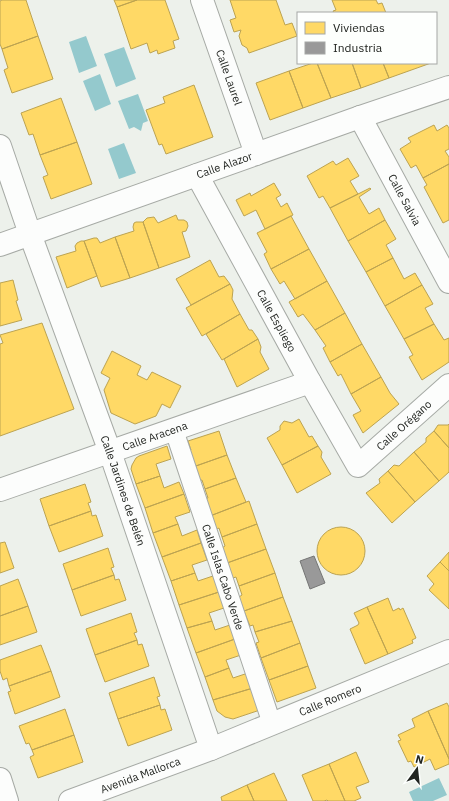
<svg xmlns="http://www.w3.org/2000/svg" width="449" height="801" viewBox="0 0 449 801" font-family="'IBM Plex Sans',sans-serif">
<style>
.water{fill:#94c9cd}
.homes{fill:#ffd966;stroke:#bca351}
.industry{fill:#999;stroke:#757675}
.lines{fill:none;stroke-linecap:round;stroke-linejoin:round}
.pedestrian-casing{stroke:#a6aaa5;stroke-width:20}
.minor-casing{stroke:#a6aaa5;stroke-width:24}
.tertiary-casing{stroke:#a6aaa5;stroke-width:24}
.pedestrian{stroke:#fcfdfc;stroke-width:18}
.minor{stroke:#fcfdfc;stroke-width:22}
.tertiary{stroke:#fcfdfc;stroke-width:22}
.labels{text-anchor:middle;stroke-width:4;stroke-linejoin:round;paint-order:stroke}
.street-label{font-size:11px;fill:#212420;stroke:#fdfffd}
</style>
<rect width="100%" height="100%" fill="#edf1eb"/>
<path class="water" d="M86 36 97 66 79 73 69 42Z
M124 47 136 79 116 87 104 54Z
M100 74 111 104 95 111 83 81Z
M138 94 148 121 143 123 141 131 134 127 129 129 118 101Z
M124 143 136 173 119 179 108 149Z
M439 778 447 795 433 801H413L409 792Z"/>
<path class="homes" d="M2 0H26L38 36 2 49 0 44V1Z
M114 0H137L117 7Z
M137 0H165L179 39 173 41 175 48 158 54 157 50 150 53 147 43 131 49 117 7Z
M230 0H276L285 25 292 23 297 36 249 53 247 48 242 45 239 36 241 30 234 32 230 20 236 18Z
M332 0H376L378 4 382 3 386 13H334L333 11 336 10Z
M38 36 53 79 12 93 4 70 8 68 2 49Z
M313 63H317L331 98 303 108 289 71Z
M317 63H352L361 88 331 98Z
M352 63H383L389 78 361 88Z
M383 63H431L389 78Z
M289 71 303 108 270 120 256 83Z
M194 85 213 137 166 154 162 144 159 145 146 110 165 103 163 97Z
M61 98 77 142 40 155 33 134 29 135 21 113Z
M434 125 437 131 447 125 449 128V149L445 151 449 157V164L423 178 416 165 411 168 400 149 411 142 408 138Z
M77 142 92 184 51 199 43 177 48 175 40 155Z
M348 158 359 176 350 181 358 194 330 208 323 196 319 198 307 176 333 161 336 165Z
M449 164V220L443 223 424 187 427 185 423 178Z
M274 183 281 195 276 198 281 207 287 203 293 215 265 229 256 210 244 216 236 200 250 193 251 196Z
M370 188 371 189 359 197 369 214 379 208 385 220 348 241 330 208Z
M176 215 178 220H184L187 222 188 226 186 231 182 232 190 257 159 268 143 222 147 218 154 217 158 223Z
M291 216 309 249 271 269 264 254 267 252 257 233Z
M385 220 396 239 386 245 393 258 366 272 348 241Z
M136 222H143L159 268 130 278 115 237 134 231 133 227 134 223Z
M115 237 130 278 101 287 84 241 94 238H97L99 241 100 243Z
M81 241H84L97 276 67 288 56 257 76 251 75 246 77 243Z
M309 249 327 281 295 299 284 281 280 284 271 269Z
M393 258 404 279 415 273 422 285 385 306 366 272Z
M210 260 219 277 224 276 230 284 191 305 176 279Z
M13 280 18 300 16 301 22 320 0 326V283Z
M327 281 345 313 315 330 303 314 298 317 289 302Z
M230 284 233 290 232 299 240 314 202 336 186 308Z
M422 285 433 304 425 308 434 324 404 339 385 306Z
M345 313 362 344 330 362 323 348 326 346 315 330Z
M240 314 249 330H252L258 339 222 360 206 334Z
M42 323 74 409 0 436V344L3 343 0 335Z
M434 324 444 340 449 338V362L422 380 409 357 413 355 404 339Z
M258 339 261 347 260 352 269 369 237 387 224 359Z
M362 344 381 377 351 394 341 374 338 376 330 362Z
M112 351 141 366 137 375 147 380 152 372 181 386 170 408 162 404 156 416 135 424 111 413 104 390 110 378 101 373Z
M381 377 390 393 399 404 363 433 353 415 361 411 351 394Z
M299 419 309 437 312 436 318 446 282 465 267 438 280 430V426L284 421 292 423Z
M449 424V448L434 431 438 425H448Z
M219 431 227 455 193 467 188 451 191 450 188 441Z
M434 431 449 448V472L439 481 414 452 426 442V438Z
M167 446 171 459 156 464 160 476 136 484 131 469 132 465 136 458 139 456Z
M318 446 322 452 321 457 331 474 297 493 282 465Z
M414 452 439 481 415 502 388 471 394 465 399 466Z
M227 455 236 478 205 489 202 480 198 481 193 467Z
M388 471 415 502 392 523 366 493 380 483 379 479Z
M160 476 164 488 179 482 184 494 145 508 136 484Z
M236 478 246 502 210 516 205 499 208 498 205 489Z
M85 484 91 502 88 503 91 511 49 526 40 499Z
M184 494 190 512 175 517 178 524 153 533 145 508Z
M249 501 257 524 222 537 219 528 215 530 210 516Z
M91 511 92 516 96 515 103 536 59 552 49 526Z
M178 524 182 536 197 530 201 543 162 557 153 533Z
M257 524 266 549 227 563 222 548 225 546 222 537Z
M317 551a24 24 0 1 1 48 0a24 24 0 1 1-48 0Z
M5 542 14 568 0 573V543Z
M201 543 207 560 192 565 195 573 171 581 162 557Z
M108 548 114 567 111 568 114 575 72 590 63 564Z
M266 549 275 573 239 586 236 577 233 578 227 563Z
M449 552V571L440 562Z
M440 562 449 571V609L429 590 434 584 427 576Z
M195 573 198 581 213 576 219 592 179 605 171 581Z
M275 573 283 597 244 611 239 597 242 595 239 586Z
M114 575 115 580 119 579 126 600 81 616 72 590Z
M18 579 28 606 0 616V586Z
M219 592 224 608 209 613 212 621 187 628 179 605Z
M283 597 292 621 255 632 253 625 250 626 244 611Z
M388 598 393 611 399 608 400 610 403 608 416 638 412 640 413 643 388 654 367 607Z
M28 606 37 632 0 645V616Z
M367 607 388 654 365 664 350 629 358 625 359 623 354 613Z
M131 613 137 632 134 633 137 640 95 655 86 629Z
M212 621 215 630 230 625 235 639 196 653 187 628Z
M292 621 300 643 261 658 256 643 259 642 255 632Z
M235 639 241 655 226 660 229 668 205 677 196 653Z
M137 640 138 645 142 644 149 666 105 682 95 655Z
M300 643 308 666 269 680 261 658Z
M41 645 51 671 9 686 7 678 3 680 0 671V660Z
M308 666 316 688 277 702 269 680Z
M229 668 233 678 248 673 253 688 213 700 205 677Z
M51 671 60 697 15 714 8 692 11 691 9 686Z
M154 677 160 696 157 697 160 705 118 719 109 693Z
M253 688 260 710 233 719 225 717 217 711 213 700Z
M447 703 449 707V759L428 711Z
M160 705 161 710 165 709 172 730 128 746 118 719Z
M65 709 74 735 32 750 29 743 26 744 19 726Z
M428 711 449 759V764L435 770 430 759 414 767 411 761 408 762 398 741 401 740 398 735 415 727 412 719Z
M74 735 83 762 38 778 30 757 34 755 32 750Z
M356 752 369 782 356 787 361 798 354 801H345L329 764Z
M329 764 345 801H328L327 800 324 801H313L302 775Z
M274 773 287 801H254L247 785Z
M247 785 254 801H222L221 797Z"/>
<path class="industry" d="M314 556 325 583 310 589 300 561Z"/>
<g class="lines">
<defs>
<g id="pedestrian">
<path id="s1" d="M174 430 272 724"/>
</g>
<g id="minor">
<path id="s2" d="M202 0 256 154"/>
<path id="s3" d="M360 117 449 282"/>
<path id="s4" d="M0 146 30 234 110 452 211 749"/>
<path id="s5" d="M197 175 310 382 358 466 449 385"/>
<path id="s6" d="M0 490 310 382"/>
<path d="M0 779 7 801"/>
</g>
<g id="tertiary">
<path id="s7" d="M0 245 360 117 449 87"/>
<path id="s8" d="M70 801 211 749 449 651"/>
</g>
</defs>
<use href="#pedestrian" class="pedestrian-casing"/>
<use href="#minor" class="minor-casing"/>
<use href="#tertiary" class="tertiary-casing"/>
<use href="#pedestrian" class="pedestrian"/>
<use href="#minor" class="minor"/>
<use href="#tertiary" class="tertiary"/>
</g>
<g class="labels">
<g class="street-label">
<text dy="4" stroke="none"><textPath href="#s2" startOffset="82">Calle Laurel</textPath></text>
<text dy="4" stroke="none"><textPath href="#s7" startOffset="238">Calle Alazor</textPath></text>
<text dy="4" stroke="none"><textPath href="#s3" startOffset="94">Calle Salvia</textPath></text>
<text dy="4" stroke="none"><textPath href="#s5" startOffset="166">Calle Espliego</textPath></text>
<text dy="4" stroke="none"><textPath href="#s5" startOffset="394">Calle Orégano</textPath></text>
<text dy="4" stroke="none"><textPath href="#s6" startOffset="164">Calle Aracena</textPath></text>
<text dy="4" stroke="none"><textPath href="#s4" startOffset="366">Calle Jardines de Belén</textPath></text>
<text dy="4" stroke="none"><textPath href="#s1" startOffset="155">Calle Islas Cabo Verde</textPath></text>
<text dy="4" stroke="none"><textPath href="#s8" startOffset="279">Calle Romero</textPath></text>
<text dy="4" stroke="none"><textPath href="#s8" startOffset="75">Avenida Mallorca</textPath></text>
</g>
</g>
<rect x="297" y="12" width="140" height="52" fill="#fdfffd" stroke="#a5a7a5"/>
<rect x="305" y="22" width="20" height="12" fill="#ffd966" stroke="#a5a7a5"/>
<text x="333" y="32" font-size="12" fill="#212420">Viviendas</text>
<rect x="305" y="42" width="20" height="12" fill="#999999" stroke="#a5a7a5"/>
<text x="333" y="52" font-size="12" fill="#212420">Industria</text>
<g transform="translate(417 769) rotate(15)" stroke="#fdfffd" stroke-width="3" paint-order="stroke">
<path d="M0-3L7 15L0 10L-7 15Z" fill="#212420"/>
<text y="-6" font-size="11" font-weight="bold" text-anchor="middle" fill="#212420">N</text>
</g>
</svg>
